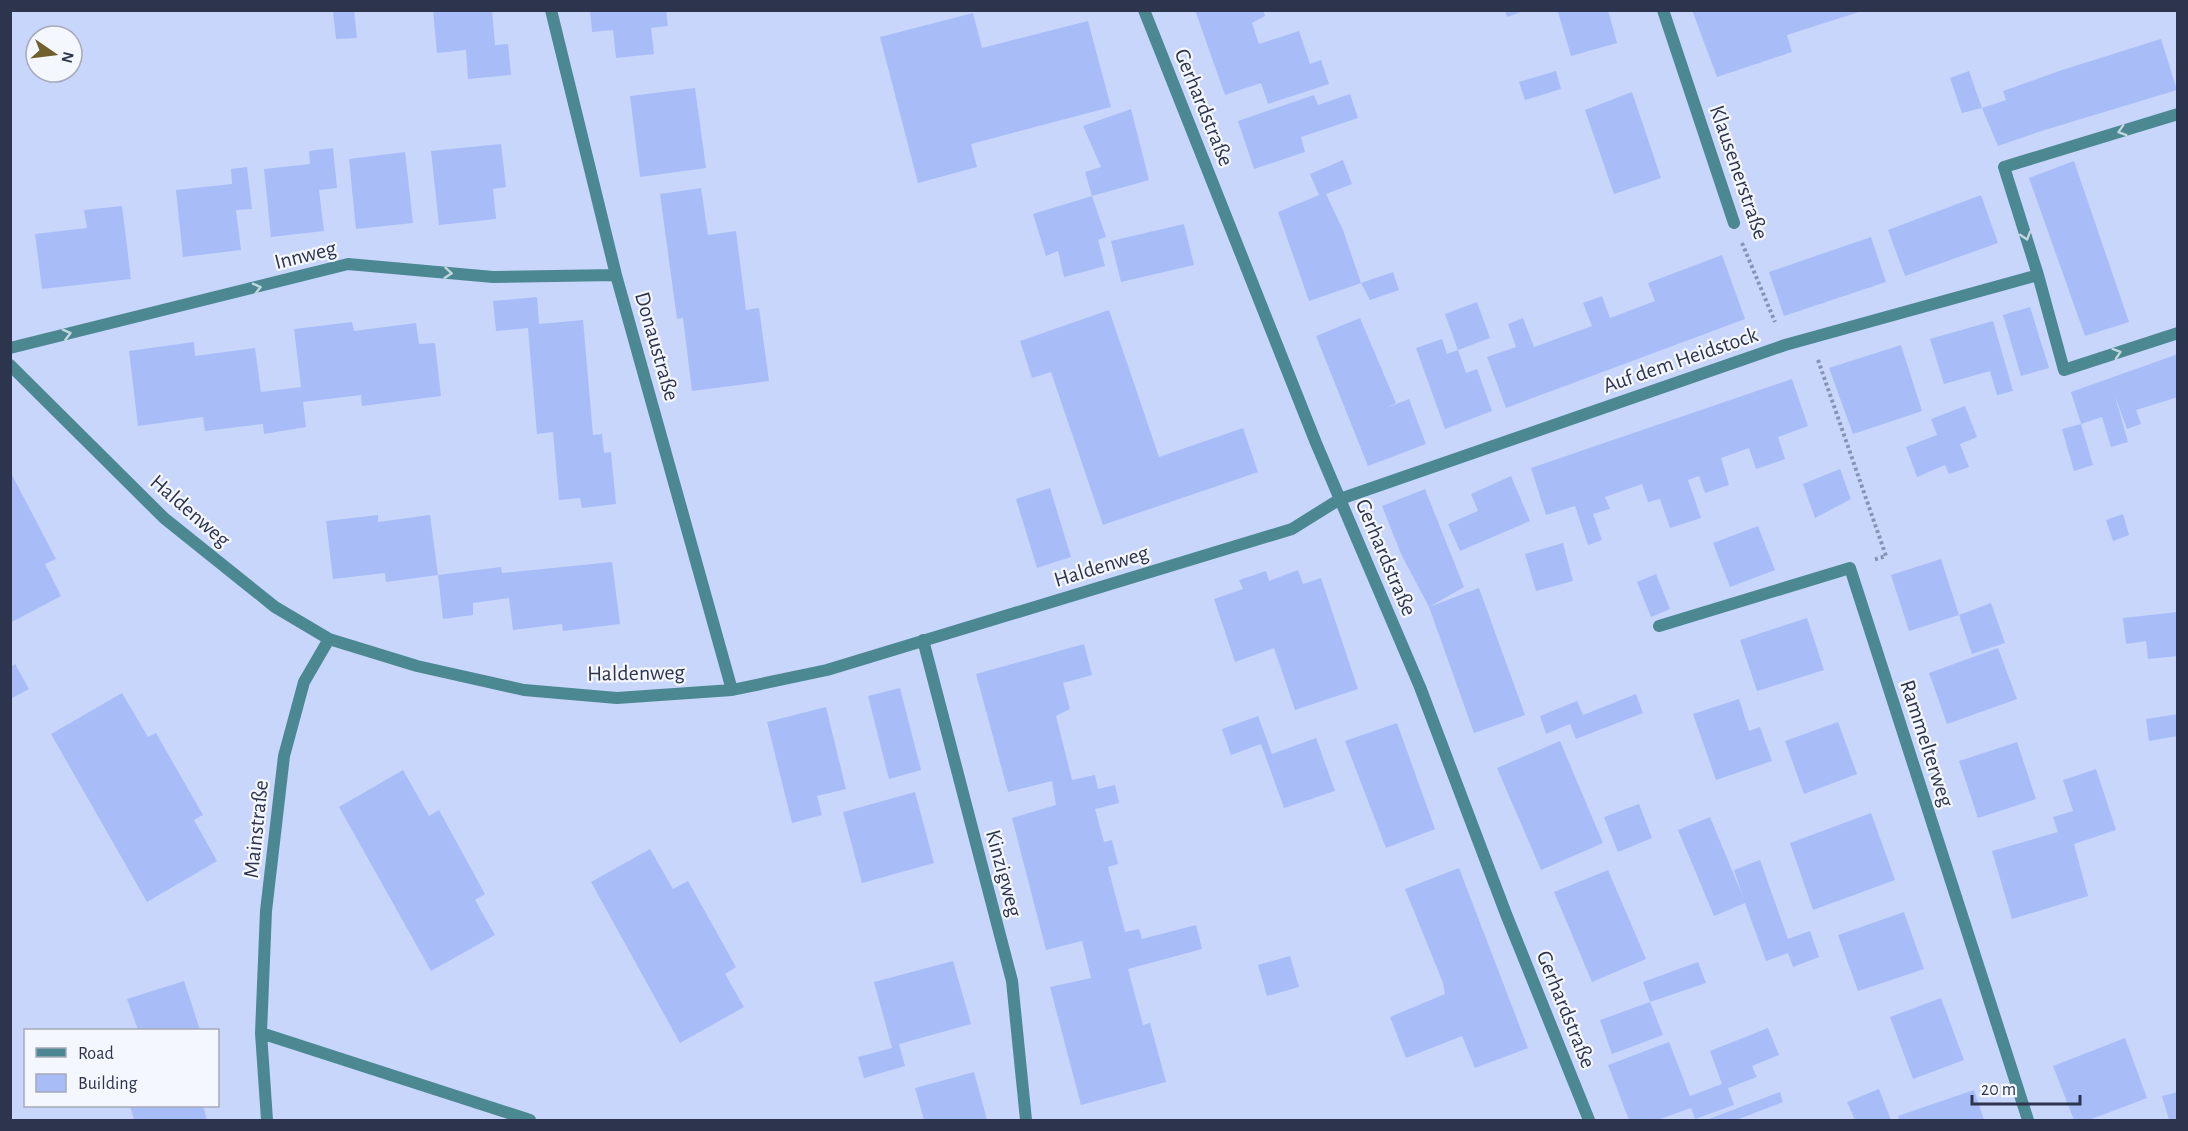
<svg xmlns="http://www.w3.org/2000/svg" width="2188" height="1131" viewBox="0 0 2188 1131" font-family="'Alegreya Sans',sans-serif">
<style>
.building{fill:#a8bdf7}
.lines{fill:none;stroke-linecap:round;stroke-linejoin:round}
.path{stroke:#8793b4;stroke-width:4;stroke-dasharray:3 3;stroke-linecap:butt}
.minor{stroke:#4c8892;stroke-width:12}
.tertiary{stroke:#4c8892;stroke-width:12}
.oneway{stroke:#c2d6de}
.labels{text-anchor:middle;stroke-width:4.5;stroke-linejoin:round;paint-order:stroke}
.street-label{font-size:22px;fill:#2d354e;stroke:#f5f7fe}
</style>
<rect width="100%" height="100%" fill="#c8d6fc"/>
<path class="building" d="M333 10H354L357 38 336 39Z
M433 10H492L495 45 508 44 511 75 468 79 466 50 437 53Z
M590 10H666L668 26 651 28 654 54 616 58 613 30 592 32Z
M1195 10H1263L1265 16 1252 23 1259 44 1299 31 1310 64 1321 60 1329 84 1268 104 1261 83 1225 95Z
M1505 10H1524V11L1507 17Z
M1564 10H1608L1617 43 1571 56 1558 12Z
M1692 10H1862V11L1787 35 1792 52 1717 77Z
M973 13 982 48 1088 21 1111 107 971 144 977 167 918 183 880 37Z
M2161 39 2177 90 2038 132 1998 146 1982 108 2006 100 2003 91 2059 71Z
M1556 71 1561 89 1525 100 1519 82Z
M1969 71 1982 108 1962 113 1950 78Z
M695 88 706 168 640 177 630 96Z
M1632 92 1661 178 1614 194 1585 110Z
M1350 94 1358 118 1301 137 1305 152 1254 169 1238 121 1314 95 1318 105Z
M1131 109 1149 180 1092 196 1085 172 1101 167 1083 126Z
M501 144 506 187 493 189 496 219 439 225 431 151Z
M333 148 337 188 319 190 324 231 271 237 264 169 310 164 309 151Z
M405 152 413 223 356 229 349 159Z
M1343 160 1352 184 1326 194 1343 230 1361 283 1309 301 1278 212 1319 195 1310 174Z
M2074 161 2129 322 2085 336 2029 178Z
M247 167 252 209 236 210 241 250 183 257 176 190 232 184 231 169Z
M701 188 708 235 736 231 746 310 759 308 769 381 692 391 683 318 677 319 660 194Z
M1981 195 1998 243 1905 276 1888 230Z
M1092 196 1106 237 1098 240 1105 266 1064 277 1058 251 1046 256 1033 214Z
M122 206 131 279 42 289 35 234 87 228 84 210Z
M1184 224 1194 265 1121 282 1111 241Z
M1871 237 1886 282 1784 316 1769 272Z
M1722 255 1745 319 1506 408 1487 357 1516 347 1508 324 1523 318 1534 347 1592 326 1583 303 1602 296 1610 318 1655 301 1648 283Z
M1393 272 1399 290 1370 300 1361 283Z
M537 297 539 324 583 320 593 435 602 434 604 453 611 452 616 504 582 508 580 498 559 500 553 432 537 434 528 328 496 331 493 301Z
M1477 302 1490 338 1458 350 1445 314Z
M2030 307 2049 368 2021 376 2003 315Z
M1109 310 1159 457 1243 428 1258 472 1103 525 1051 372 1032 378 1020 341Z
M1360 318 1396 403 1386 408 1409 399 1426 444 1368 466 1316 336Z
M1993 321 2013 391 1997 395 1990 371 1944 384 1930 339Z
M352 322 354 331 416 323 419 344 435 343 441 396 362 406 361 395 303 402 306 427 264 434 263 424 205 431 203 417 138 426 129 351 194 342 195 356 255 348 261 392 301 387 294 329Z
M1442 339 1447 354 1458 350 1466 373 1477 369 1492 411 1445 429 1416 348Z
M1901 345 1922 411 1853 434 1829 368Z
M2178 354V397L2136 410 2141 424 2127 429 2115 396 2128 442 2111 447 2102 417 2081 424 2071 392Z
M1792 379 1808 426 1778 437 1785 459 1756 469 1749 448 1721 458 1729 485 1705 493 1699 476 1688 480 1701 518 1670 528 1660 499 1648 502 1642 484 1605 497 1610 509 1593 514 1602 540 1588 545 1575 506 1546 515 1531 468Z
M1965 406 1977 437 1960 444 1969 467 1949 474 1945 465 1917 477 1906 447 1937 435 1931 419Z
M2081 424 2093 465 2074 471 2062 429Z
M1840 469 1851 499 1815 518 1803 484Z
M10 475H12L56 559 45 564 61 596 10 623Z
M1511 476 1530 521 1460 551 1448 524 1478 511 1471 494Z
M1050 488 1071 557 1037 568 1016 499Z
M1425 489 1464 587 1429 607 1401 554 1382 506Z
M2123 514 2129 535 2113 541 2106 520Z
M378 515V522L430 515 438 575 386 582 385 573 333 579 326 521Z
M1758 526 1775 570 1730 587 1713 543Z
M1563 543 1573 581 1536 591 1525 554Z
M1941 559 1959 615 1909 631 1891 575Z
M612 562 620 624 563 631 562 624 513 630 509 598 473 603V615L443 619 438 575 501 567 502 573Z
M1298 570 1303 584 1321 578 1358 689 1295 710 1274 648 1235 662 1214 599 1243 589 1239 580 1266 571 1269 581Z
M1656 574 1670 609 1651 617 1637 582Z
M1479 588 1525 715 1474 733 1429 607Z
M1991 603 2005 643 1972 654 1959 615Z
M2177 612 2178 656 2148 659 2146 641 2126 644 2123 618Z
M1807 618 1824 670 1757 691 1740 640Z
M1084 644 1092 675 1063 683 1070 709 1056 716 1072 780 1095 775 1098 789 1115 785 1119 803 1095 809 1104 842 1112 840 1118 864 1108 867 1125 932 1139 929 1142 939 1196 925 1202 949 1128 969 1143 1025 1150 1023 1166 1082 1081 1105 1050 987 1091 978 1082 941 1046 950 1012 818 1056 805 1052 781 1008 792 976 674Z
M1998 648 2017 699 1947 724 1929 673Z
M15 664 29 689 10 699V667Z
M900 688 921 770 889 779 868 696Z
M122 693 148 737 156 733 203 815 194 820 217 861 147 902 51 734Z
M1636 694 1643 713 1576 739 1570 724 1546 734 1540 716 1577 701 1583 715Z
M1739 699 1749 731 1760 727 1772 761 1716 780 1693 714Z
M826 707 846 789 817 796 822 815 792 823 767 722Z
M2178 714V736L2149 741 2146 719Z
M1258 716 1272 754 1316 738 1335 791 1284 808 1261 744 1231 755 1222 729Z
M1838 722 1857 774 1804 794 1785 741Z
M1397 723 1435 829 1386 848 1345 741Z
M1560 741 1603 843 1541 870 1497 768Z
M2017 742 2036 799 1978 818 1959 761Z
M2096 769 2116 830 2074 844 2088 896 2012 919 1992 851 2058 832 2053 817 2073 811 2063 780Z
M403 770 429 816 439 810 485 894 475 900 495 935 431 971 339 807Z
M915 792 934 863 862 883 843 812Z
M1639 804 1652 838 1618 852 1604 817Z
M1871 813 1895 880 1813 910 1790 843Z
M1710 817 1743 897 1734 870 1760 860 1788 939 1810 931 1819 957 1793 967 1788 953 1766 961 1745 903 1714 916 1678 830Z
M650 849 673 889 688 881 736 967 725 974 744 1007 680 1043 591 882Z
M1459 868 1528 1048 1475 1068 1462 1036 1406 1058 1390 1017 1445 994 1443 983 1405 889Z
M1608 870 1646 959 1592 982 1554 892Z
M1904 912 1924 969 1858 991 1838 935Z
M1290 956 1299 987 1267 996 1258 965Z
M953 961 971 1024 899 1044 905 1066 864 1078 858 1057 892 1048 874 982Z
M1698 962 1706 983 1650 1002 1643 982Z
M184 981 200 1030H138L127 999Z
M1941 998 1964 1060 1913 1079 1890 1017Z
M1650 1002 1663 1035 1612 1054 1600 1020Z
M1768 1028 1779 1055 1752 1066 1757 1077 1728 1088 1734 1105 1695 1119 1691 1108 1657 1120H1629L1608 1065 1669 1042 1690 1096 1722 1084 1710 1051Z
M2125 1038 2147 1098 2089 1120H2074L2053 1066Z
M974 1072 987 1120H924L915 1088Z
M1879 1089 1891 1120H1855L1847 1102Z
M1974 1090 1984 1120H1899L1898 1116Z
M1780 1092 1783 1102 1736 1120H1706Z
M2178 1092V1120H2169L2162 1096Z
M130 1106H203L207 1120H134Z"/>
<g class="lines">
<path class="path" d="M1742 243 1775 322
M1818 360 1886 556 1873 560"/>
<path class="minor" d="M551 10 616 275 732 690
M1663 10 1734 223
M2178 114 2004 167 2038 275 2064 370 2178 333
M10 348 348 264 493 277 616 275
M10 365 164 518 275 607 329 639 417 666 524 690 617 698 732 690 827 670 1292 529 1340 499 1785 345 2038 275
M1659 626 1850 568 2028 1120
M923 640 1012 981 1026 1120
M261 1033 530 1120
M267 1120 261 1033 266 911 284 756 304 682 329 639"/>
<path class="tertiary" d="M1144 10 1316 443 1420 687 1506 914 1589 1120"/>
</g>
<defs><path id="oneway-chevron" d="M-2-3.5L2.5 0L-2 3.5" fill="none" stroke-width="1.6" stroke-linecap="round" stroke-linejoin="round" transform="scale(1.5)"/></defs>
<g class="oneway">
<use href="#oneway-chevron" transform="translate(2122 131) rotate(163)"/>
<use href="#oneway-chevron" transform="translate(2026 236) rotate(73)"/>
<use href="#oneway-chevron" transform="translate(448 273) rotate(5)"/>
<use href="#oneway-chevron" transform="translate(257 288) rotate(-14)"/>
<use href="#oneway-chevron" transform="translate(67 334) rotate(-14)"/>
<use href="#oneway-chevron" transform="translate(2117 353) rotate(-18)"/>
</g>
<g class="labels">
<g class="street-label">
<text transform="translate(1205 107) rotate(68)" y="8">Gerhardstraße</text>
<text transform="translate(1740 172) rotate(71)" y="8">Klausenerstraße</text>
<text transform="translate(305 254) rotate(-14)" y="8">Innweg</text>
<text transform="translate(658 346) rotate(74)" y="8">Donaustraße</text>
<text transform="translate(1680 359) rotate(-19)" y="8">Auf dem Heidstock</text>
<text transform="translate(191 510) rotate(41)" y="8">Haldenweg</text>
<text transform="translate(1387 557) rotate(67)" y="8">Gerhardstraße</text>
<text transform="translate(1101 565) rotate(-17)" y="8">Haldenweg</text>
<text transform="translate(636 672) rotate(-1)" y="8">Haldenweg</text>
<text transform="translate(1928 743) rotate(72)" y="8">Rammelterweg</text>
<text transform="translate(255 829) rotate(-84)" y="8">Mainstraße</text>
<text transform="translate(1005 873) rotate(75)" y="8">Kinzigweg</text>
<text transform="translate(1567 1009) rotate(68)" y="8">Gerhardstraße</text>
</g>
</g>
<rect width="2188" height="1131" fill="none" stroke="#2d354e" stroke-width="24"/>
<rect x="24" y="1029" width="195" height="78" fill="#f5f7fe" stroke="#a5a9b8" stroke-width="1.5"/>
<rect x="36" y="1048" width="30" height="9" fill="#4c8892" stroke="#a5a9b8" stroke-width="1.5"/>
<text x="78" y="1059" font-size="18" fill="#2d354e">Road</text>
<rect x="36" y="1074" width="30" height="18" fill="#a8bdf7" stroke="#a5a9b8" stroke-width="1.5"/>
<text x="78" y="1089" font-size="18" fill="#2d354e">Building</text>
<g transform="translate(54 54) rotate(104)"><circle r="28" fill="#f5f7fe" stroke="#a5a9b8" stroke-width="1.5"/>
<path d="M0-4.5L10 22L0 15L-10 22Z" fill="#725f2e"/>
<text y="-9" font-size="16" font-weight="bold" text-anchor="middle" fill="#2d354e">N</text>
</g>
<path d="M1972 1095v9h108v-9" fill="none" stroke="#2d354e" stroke-width="3"/>
<text x="1981" y="1095" font-size="18" fill="#2d354e" stroke="#f5f7fe" stroke-width="4.5" paint-order="stroke">20 m</text>
</svg>
